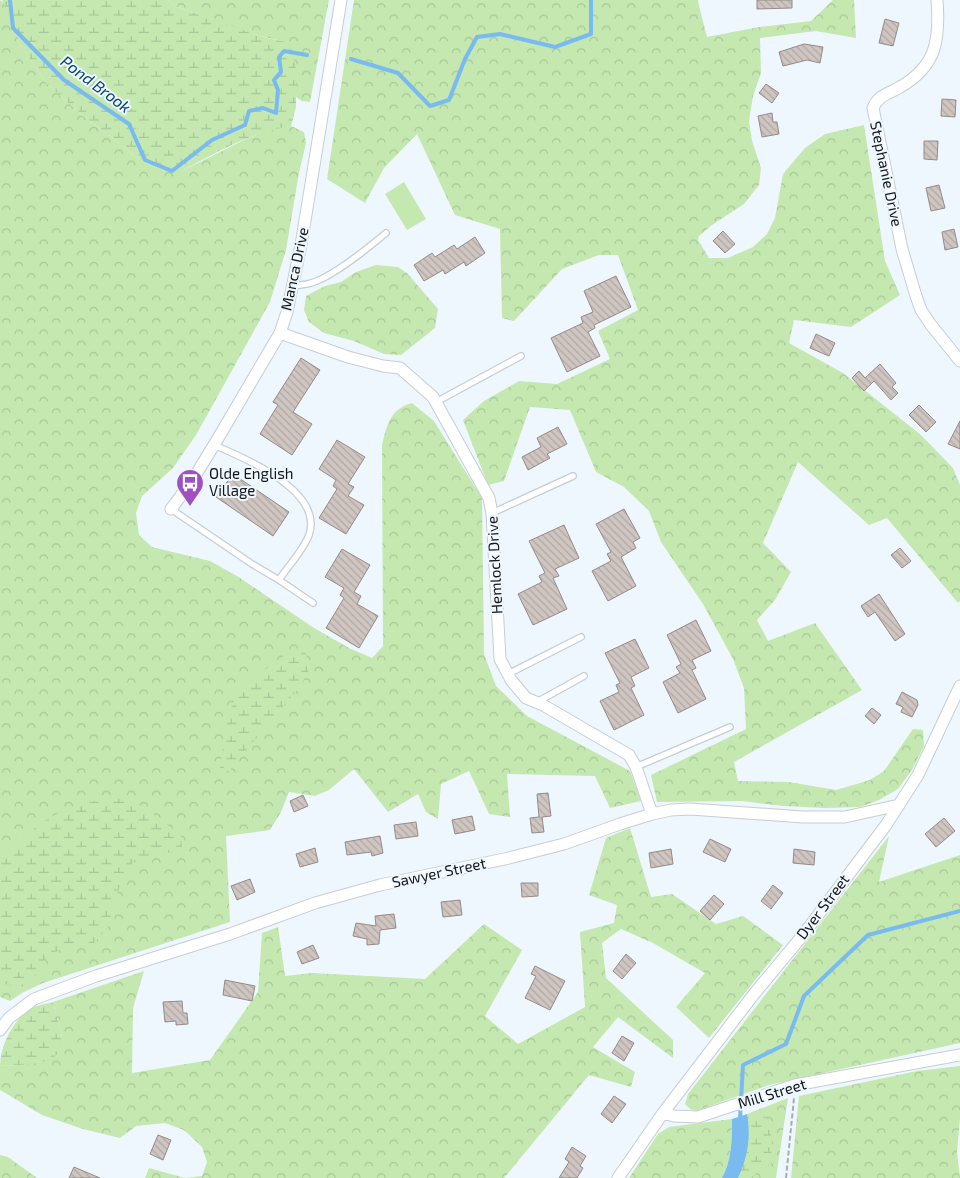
<svg xmlns="http://www.w3.org/2000/svg" width="960" height="1178" viewBox="0 0 960 1178" font-family="'Exo 2',sans-serif">
<style>
.forest{fill:url(#forest-crowns)}
.wetland{fill:url(#wetland-marsh)}
.park{fill:#c4e8b0}
.water{fill:#79bbf1}
.lines{fill:none;stroke-linecap:round;stroke-linejoin:round}
.stream{stroke:#79bbf1;stroke-width:4}
.building{fill:url(#building-back-hatch);stroke:#948b87}
.lane-casing{stroke:#c6cdd4;stroke-width:8}
.street-casing{stroke:#c6cdd4;stroke-width:13}
.path{stroke:#a7adb2;stroke-width:2;stroke-dasharray:5 2.5;stroke-linecap:butt}
.lane{stroke:#fff;stroke-width:5.5}
.street{stroke:#fff;stroke-width:11}
.labels{text-anchor:middle;stroke-width:4;stroke-linejoin:round;paint-order:stroke}
.street-label{font-size:15px;fill:#141619;stroke:#eff7fe}
.poi-label{font-size:15px;fill:#141619;stroke:#eff7fe;text-anchor:start}
.water-label{font-size:16px;font-style:italic;fill:#004671;stroke:#eff7fe}
</style>
<defs>
<pattern id="forest-crowns" width="20" height="18" patternUnits="userSpaceOnUse" patternTransform="scale(1.25)"><rect width="20" height="18" fill="#c4e8b0"/><path d="M2 6a3 3 0 1 1 6 0M12 15a3 3 0 1 1 6 0" fill="none" stroke="#a8c697"/></pattern>
<pattern id="wetland-marsh" width="20" height="14" patternUnits="userSpaceOnUse" patternTransform="scale(1.25)"><rect width="20" height="14" fill="#c4e8b0"/><path d="M1 5h8M5 5V1M11 12h8M15 12V8" fill="none" stroke="#a8c697"/></pattern>
<pattern id="building-back-hatch" width="6" height="6" patternUnits="userSpaceOnUse" patternTransform="scale(1.25)"><rect width="6" height="6" fill="#cfc5c1"/><path d="M-1 5l2 2M0 0l6 6M5-1l2 2" fill="none" stroke="#b1a8a5"/></pattern>
</defs>
<rect width="100%" height="100%" fill="#eff7fe"/>
<path class="forest" d="M0 0 5 4 21 46 47 84 87 119 118 142 140 161 182 171 244 140 271 129 291 126 304 132 306 143 299 173 286 250 270 302 196 435 173 468 142 496 136 513 139 535 152 547 210 561 237 576 314 628 349 648 372 658 383 646 382 445C387 425 390 409 412 403L434 421 482 498 484 654 496 686 527 716 630 771 641 801 610 808 595 776 507 774 510 817 489 814 469 771 441 784 438 819 426 812 418 794 388 812 354 769 329 790 315 796 289 792 281 812 270 830 226 836 230 922 43 983 22 993 10 1001 0 997Z
M168 0H329L310 102 302 101 296 97V68L287 42C248 35 212 18 175 6Z
M354 0H698L700 10 707 37 759 27 811 21 833 0H854L856 38 816 31 760 38 761 73 753 96 749 121 752 141 761 168 759 185 744 204 712 225 699 236 698 240 709 258H728L753 247 767 234 775 218 783 174 805 148 825 134 864 125 885 261 900 295 851 327 794 320 789 343 843 373 921 435 953 468 960 485V601L958 603 887 518 869 525 798 462 763 543 791 572 775 600 757 620 768 641 815 623 862 690 734 762 738 781 789 782 836 790 870 780 884 771 913 729 923 730 924 746 912 770 898 789 879 800 860 807 825 808 783 806 742 801 657 802 651 775 746 729 744 688 733 659 703 604 661 542 649 511 624 487 596 472 570 410 530 407 504 481 488 485 463 420 484 401 519 381 557 384 610 359 598 331 638 310 618 255H599L562 269 514 321 502 318 500 229 455 215 417 134 384 168 365 203 327 179Z
M376 265 398 267 407 273 438 309 435 328 401 355 384 354 354 341 324 333 309 322 304 310 306 296 325 286 341 282 356 272Z
M630 828 651 897 672 894 716 924 743 916 783 945 709 1038 676 1007 705 973 653 943 621 929 602 943 606 978 673 1040V1058L618 1017 593 1047 635 1072 631 1087 589 1075 504 1178H145L149 1168 185 1178 202 1176 207 1162 202 1147 184 1130 165 1123 136 1126 120 1138 83 1129 42 1115 0 1090V1066L26 1065 62 1037 53 1002 144 971 133 1008 132 1073 210 1060 258 992 262 933 278 927 285 976 312 973 425 979 484 924 522 950 485 1016 518 1044 585 1007 580 932 614 923 617 905 589 895 606 838Z
M889 836 879 882 960 855V1043L769 1085 696 1111 690 1109 685 1104 688 1094Z
M960 1066V1118L957 1152 960 1178H791L799 1096 917 1071Z
M788 1098 776 1178H738L749 1122 747 1114Z
M732 1119C732 1139 732 1160 722 1178H629L658 1134 669 1127Z
M0 1155 8 1157 37 1178H0Z"/>
<path class="wetland" d="M2 0H168L175 6 267 38 287 42 291 47 296 68V107L291 126C252 132 217 152 182 171H172L140 161 118 142 87 119 47 84 21 46Z
M293 651 305 652 310 668 301 685 230 770 223 773 220 767 224 741 228 718 238 690 276 661Z
M114 797 145 807 181 836 182 848 162 855 134 860 123 878 114 902 108 927 92 945 75 947 54 952 40 966 33 978 16 988 0 982V854C17 846 29 831 44 821 65 807 89 802 114 797Z
M53 1002 62 1037 57 1054 51 1060 26 1065 0 1066C0 1046 13 1020 30 1009 37 1005 45 1004 53 1002Z
M754 1111 762 1112C774 1127 772 1146 771 1164L750 1178H727L740 1121Z"/>
<path class="park" d="M404 182 426 219 407 230 385 194Z"/>
<path class="water" d="M747 1114C751 1136 748 1157 738 1178H722C732 1160 732 1139 732 1119Z"/>
<g class="lines">
<path class="stream" d="M10 0 13 28 64 80 129 124 145 160 172 171 212 140 245 125 249 111 263 108 276 113 278 90 274 80 281 72 279 57 284 51 307 55
M351 59 398 73 430 106 449 100 465 59 477 37 500 34 555 47 591 34V0
M740 1119 743 1065 786 1044 804 996 868 935 960 911"/>
</g>
<path class="building" d="M757 0H792V8L757 9Z
M885 19 899 23 893 46 879 43Z
M804 44 823 47 820 63 807 60 783 66 779 52Z
M766 84 779 93 772 103 759 93Z
M942 99 956 100 955 117 941 116Z
M772 113 773 122H777L779 134 762 137 758 116Z
M924 141H938L937 160 924 159Z
M939 185 945 208 931 211 926 188Z
M954 229 958 247 945 250 942 232Z
M723 231 735 244 725 253 713 241Z
M475 237 485 253 466 266 464 262 445 274 443 270 424 281 414 265 432 253 435 257 454 245 457 249Z
M616 276 631 307 594 325 595 328 588 332 600 356 567 372 551 338 583 323 581 317 593 312 584 291Z
M816 334 835 343 829 356 810 348Z
M301 358 320 370 293 412 312 424 292 455 260 434 278 405 273 402Z
M880 364 896 383 892 387 898 393 891 400 874 381 864 391 852 378 859 371 865 378Z
M919 405 936 422 926 432 909 415Z
M960 421V449L948 444Z
M558 427 567 444 547 454 550 458 528 470 522 457 541 447 537 438Z
M337 440 365 457 348 484 354 487 348 496 364 505 346 534 319 518 337 489 333 486 336 480 319 469Z
M233 474 289 512 273 536 216 497Z
M624 509 640 538 633 542 636 548 621 557 636 586 608 601 592 571 611 561 607 554 611 552 596 524Z
M564 525 579 558 555 569 559 576 553 578 567 609 533 625 518 594 542 582 539 576 545 573 529 541Z
M900 548 911 561 902 568 891 555Z
M342 549 370 565 354 592 361 596 357 604 378 616 359 648 326 628 344 598 340 595 344 588 325 577Z
M879 594 905 634 895 641 875 612 868 617 861 606Z
M696 620 711 651 692 660 696 668 692 670 706 699 678 713 663 682 680 673 676 667 681 664 667 635Z
M635 639 649 668 631 677 635 686 631 688 644 715 614 730 600 701 619 692 616 685 620 683 605 653Z
M902 692 917 700 918 705 912 717 901 712 903 707 896 704Z
M872 708 881 715 874 724 865 716Z
M548 793 551 816 542 817 544 832 532 833 530 818 539 817 537 794Z
M303 795 308 806 294 812 290 801Z
M472 816 475 830 455 834 452 820Z
M944 818 955 831 936 847 925 834Z
M416 822 418 836 396 839 394 825Z
M380 836 383 853 372 856 371 852 347 855 345 842Z
M710 839 731 849 725 862 703 852Z
M315 848 318 862 300 867 296 854Z
M671 849 673 864 651 868 649 853Z
M794 849 815 852 814 865 793 863Z
M250 879 255 892 237 900 231 886Z
M521 883H538V896L522 897Z
M773 885 783 893 771 909 761 901Z
M714 895 724 904 710 920 700 911Z
M460 900 462 915 443 917 441 902Z
M394 914 396 928 380 930 379 944 367 945V939L353 936 356 923 376 926 375 916Z
M313 945 319 958 302 964 297 952Z
M626 954 636 963 622 979 613 971Z
M535 966 565 981 550 1010 525 998 536 976 531 974Z
M225 980 255 986 252 1001 223 995Z
M182 1001 183 1013H187L188 1024 176 1025V1021L165 1022 163 1002Z
M622 1036 634 1043 624 1061 612 1053Z
M614 1096 626 1104 612 1123 601 1114Z
M158 1135 171 1140 163 1160 150 1154Z
M572 1147 586 1156 580 1166 583 1168 577 1178H559L569 1162 565 1159Z
M74 1167 100 1178H69Z"/>
<g class="lines">
<defs>
<path id="lane" d="M292 286C298 285 305 285 311 283 333 277 368 248 386 233
M436 402 521 356
M171 509 252 564 279 580C288 566 303 551 309 535 324 491 245 458 214 445
M492 513 573 476
M279 580 313 603
M508 674 581 637
M537 702 584 676
M636 767 730 727"/>
<path id="street" d="M937 0C940 39 937 66 900 87 889 94 878 95 873 108L902 249 916 296 921 310 931 325 960 361
M280 333 348 357 383 366 400 368 433 397 489 498 492 513 500 659 511 680 526 698 543 705 629 755 636 767 652 814
M171 509 192 481 217 440 280 333 287 312 301 245 341 0
M0 1030 9 1018 34 999 96 976 230 934 315 903 380 885 509 858 564 844 620 824 652 814 671 810 690 809 803 817H845L899 805
M663 1113 674 1116 698 1117 795 1085 960 1055
M618 1178 663 1113 754 994 803 935 886 825 918 775 960 686"/>
</defs>
<use href="#lane" class="lane-casing"/>
<use href="#street" class="street-casing"/>
<path class="path" d="M786 1178 794 1098"/>
<use href="#lane" class="lane"/>
<use href="#street" class="street"/>
</g>
<defs>
<symbol id="bus-pin" viewBox="-11 -11 22 30"><path d="M0 17L-7.5 6A9.5 9.5 0 1 1 7.5 6Z" fill="#9f51c2" stroke="#eff7fe"/><path d="M-5-6H5V4H4V6H2V4H-2V6H-4V4H-5ZM-3.5-4V0h7V-4ZM-3.5 1.2v1.5H-2V1.2ZM2 1.2v1.5H3.5V1.2Z" fill="#fff"/></symbol>
</defs>
<g fill-rule="evenodd">
<use href="#bus-pin" x="174" y="467" width="32" height="43"/>
</g>
<g class="labels">
<g class="street-label">
<text transform="translate(886 174) rotate(78)" y="5">Stephanie Drive</text>
<text transform="translate(295 269) rotate(-78)" y="5">Manca Drive</text>
<text transform="translate(495 565) rotate(-93)" y="5">Hemlock Drive</text>
<text transform="translate(439 873) rotate(-12)" y="5">Sawyer Street</text>
<text transform="translate(823 907) rotate(-53)" y="5">Dyer Street</text>
<text transform="translate(772 1094) rotate(-17)" y="5">Mill Street</text>
</g>
<g class="poi-label">
<text x="209" y="479">Olde English<tspan x="209" dy="17">Village</tspan></text>
</g>
<g class="water-label">
<text transform="translate(96 84) rotate(37)" y="6">Pond Brook</text>
</g>
</g>
</svg>
